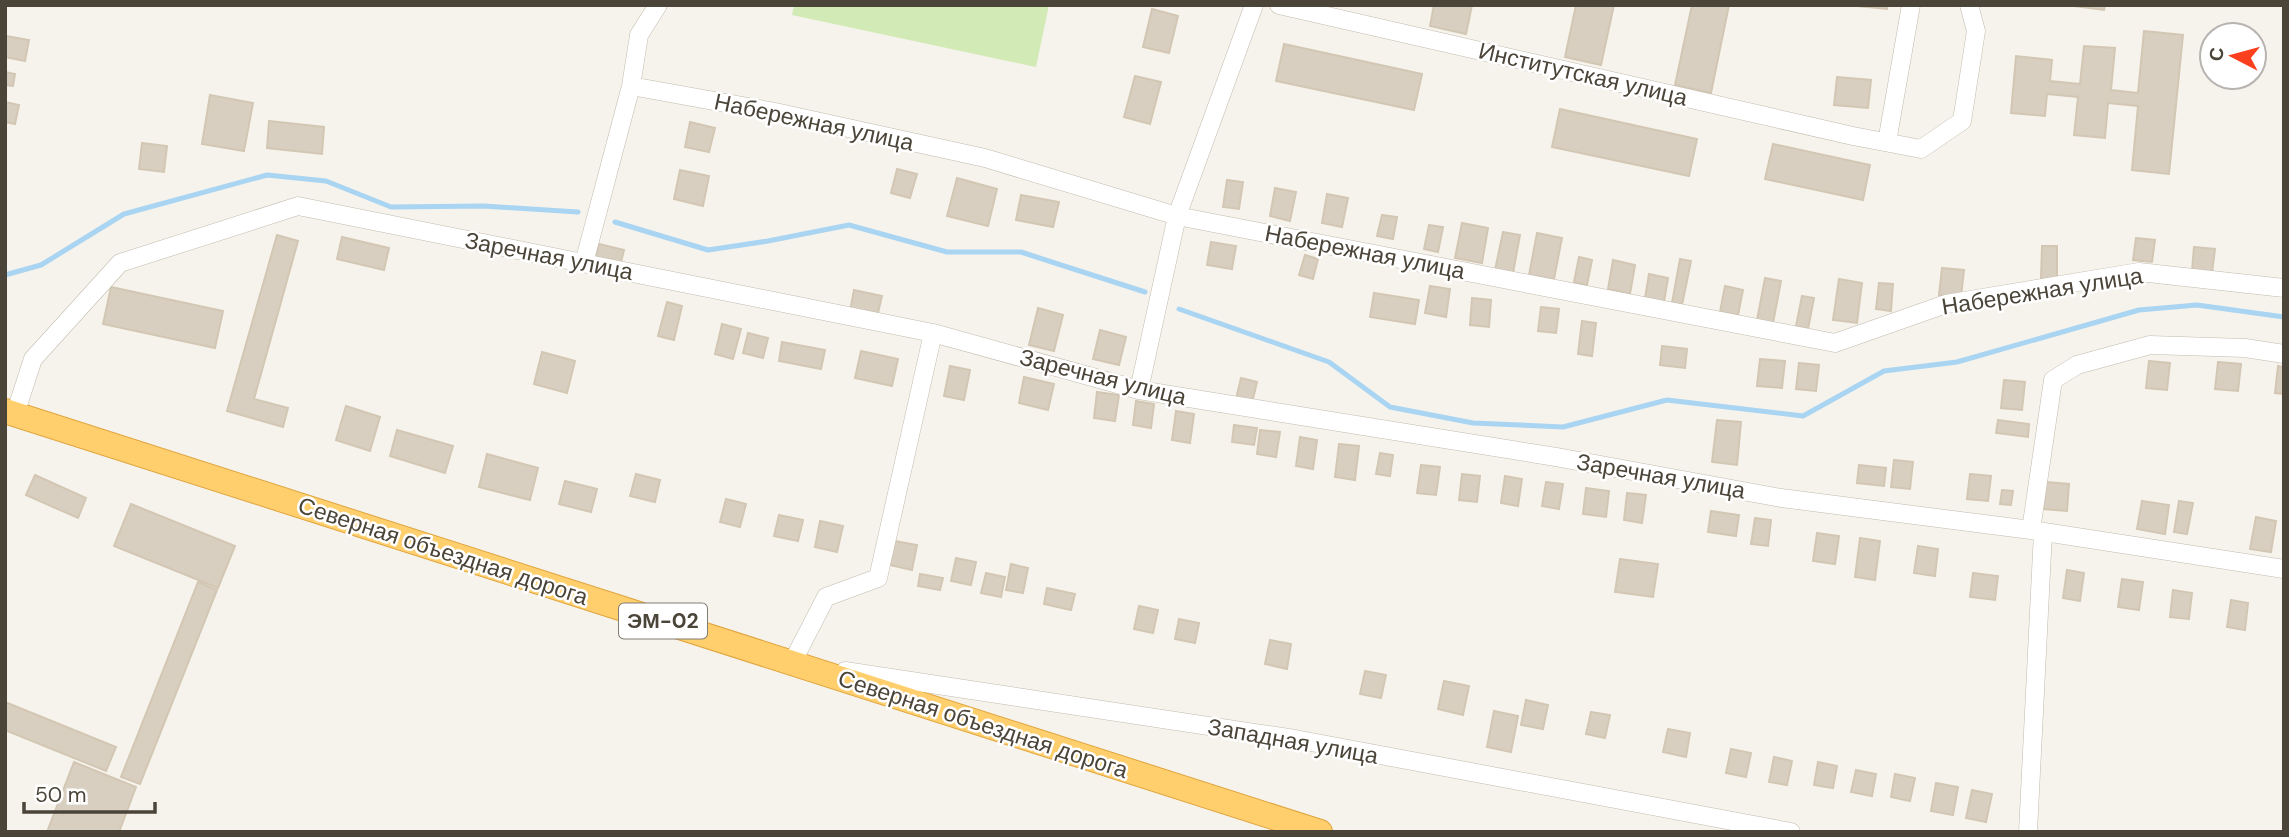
<svg xmlns="http://www.w3.org/2000/svg" width="2289" height="837" viewBox="0 0 2289 837" font-family="'DM Sans',sans-serif">
<style>
.green{fill:#d2eab5}
.lines{fill:none;stroke-linecap:round;stroke-linejoin:round}
.stream{stroke:#a9d4f2;stroke-width:5}
.building{fill:#d8cfc1;stroke:#d3c7b4;stroke-width:2}
.minor-casing{stroke:#c2bbae;stroke-width:19}
.highway-casing{stroke:#e0a43c;stroke-width:26}
.minor{stroke:#fff;stroke-width:18}
.highway{stroke:#ffcf6e;stroke-width:24}
.labels{text-anchor:middle;stroke-width:5;stroke-linejoin:round;paint-order:stroke}
.shield{fill:#fff;stroke:#817c74;stroke-width:2}
.shield-label{font-size:21px;font-weight:bold;fill:#4b4439}
.street-label{font-size:23px;fill:#4b4439;stroke:#fff}
</style>
<rect width="100%" height="100%" fill="#f6f3ec"/>
<path class="green" d="M794 5H1049L1036 67 792 15Z"/>
<g class="lines">
<path class="stream" d="M615 222 708 250 768 241 849 225 947 252H1021L1145 292
M5 275 41 265 124 214 267 175 326 181 391 207 484 206 578 212
M1179 309 1329 362 1390 407 1473 423 1563 427 1667 400 1803 416 1884 371 1957 362 2139 310 2197 305 2284 317"/>
</g>
<path class="building" d="M1434 5H1472L1466 34 1430 26Z
M1576 5H1614L1601 65 1565 57Z
M1692 5H1729L1711 93 1675 85Z
M1846 5H1887V9Z
M2066 5H2105L2104 10Z
M1152 9 1178 16 1169 53 1143 47Z
M2144 31 2183 35 2169 174 2132 170 2138 106 2108 103 2105 138 2074 135 2078 97 2047 94 2045 116 2011 113 2016 56 2052 60 2050 81 2080 84 2084 46 2115 48 2111 90 2138 93Z
M6 36 29 40 25 61 5 57Z
M1284 44 1422 74 1414 110 1276 81Z
M5 72 15 74 13 86 5 85Z
M1135 76 1161 82 1150 124 1124 117Z
M1837 77 1871 80 1868 108 1834 105Z
M210 95 253 103 244 151 202 144Z
M5 102 19 105 15 124 5 122Z
M1560 109 1697 139 1689 176 1552 147Z
M269 121 324 127 322 154 267 148Z
M690 122 715 128 709 152 685 147Z
M142 143 167 146 164 172 139 169Z
M1773 144 1870 165 1863 200 1765 179Z
M897 169 917 174 910 198 891 193Z
M680 170 709 176 703 206 674 199Z
M957 178 997 189 988 226 947 216Z
M1227 180 1243 182 1239 209 1223 207Z
M1275 188 1296 192 1290 221 1270 216Z
M1327 194 1348 198 1342 227 1322 223Z
M1021 195 1059 202 1053 227 1016 220Z
M1382 215 1397 217 1393 239 1377 236Z
M1462 223 1488 228 1482 263 1455 258Z
M1429 225 1443 227 1438 252 1424 249Z
M1503 232 1520 235 1513 273 1495 270Z
M1537 233 1562 238 1554 279 1529 275Z
M277 235 298 241 254 399 288 408 283 427 227 411Z
M342 237 389 248 384 270 337 259Z
M2136 238 2155 240 2152 262 2133 260Z
M1211 242 1236 246 1232 269 1207 265Z
M599 244 624 250 620 266 595 260Z
M2042 246H2057V279H2041Z
M2194 247 2215 249 2212 273 2192 271Z
M1305 255 1318 259 1313 279 1299 275Z
M1579 257 1592 260 1587 285 1574 282Z
M1680 259 1691 261 1682 305 1672 303Z
M1613 260 1635 265 1630 294 1608 289Z
M1942 268 1964 270 1961 297 1939 295Z
M1649 274 1668 278 1664 302 1645 298Z
M1765 278 1781 281 1773 323 1757 320Z
M1839 279 1862 283 1857 323 1833 320Z
M1879 283 1893 284 1891 311 1876 309Z
M1430 286 1450 289 1446 317 1425 313Z
M1725 286 1743 290 1738 315 1720 312Z
M111 287 223 311 215 348 103 324Z
M854 290 882 296 877 317 850 311Z
M1374 293 1419 300 1415 324 1370 317Z
M1802 296 1814 298 1808 329 1796 326Z
M1472 298 1491 300 1489 327 1470 325Z
M667 302 682 306 674 340 658 336Z
M1541 307 1559 309 1556 333 1538 331Z
M1038 308 1063 315 1054 351 1029 345Z
M1582 321 1596 323 1592 356 1578 354Z
M722 324 741 329 733 359 715 354Z
M1100 330 1126 337 1119 365 1093 359Z
M748 333 768 338 763 358 743 353Z
M782 342 825 350 821 369 779 361Z
M1662 346 1687 349 1685 368 1660 365Z
M861 351 898 359 892 386 855 378Z
M542 352 575 361 567 393 534 384Z
M1760 359 1785 361 1782 388 1757 386Z
M2149 361 2170 363 2167 390 2146 388Z
M2218 362 2241 364 2238 391 2215 389Z
M1799 363 1819 365 1816 391 1796 389Z
M950 366 970 370 964 400 944 396Z
M2278 366 2284 367V394L2275 393Z
M1024 377 1054 384 1048 410 1019 403Z
M1241 378 1257 382 1252 403 1236 399Z
M2004 380 2025 382 2022 410 2001 408Z
M1097 392 1119 395 1115 421 1094 418Z
M1136 401 1154 404 1151 428 1133 425Z
M346 406 380 417 370 451 336 440Z
M1176 411 1194 414 1190 443 1172 440Z
M1717 420 1741 422 1737 465 1712 462Z
M1998 420 2029 424 2028 437 1996 433Z
M1234 425 1257 428 1254 445 1232 442Z
M397 430 453 446 445 473 390 456Z
M1260 430 1280 432 1276 457 1257 454Z
M1300 437 1317 440 1313 469 1296 466Z
M1339 444 1359 446 1355 480 1335 477Z
M1380 453 1393 455 1390 476 1376 474Z
M487 454 538 468 530 500 479 487Z
M1894 460 1913 462 1910 489 1891 487Z
M1421 465 1440 467 1436 495 1417 493Z
M1859 465 1886 468 1884 486 1857 483Z
M636 474 660 480 655 502 630 496Z
M1462 474 1480 476 1477 502 1459 500Z
M1970 474 1991 476 1988 501 1967 499Z
M35 475 86 498 78 518 26 495Z
M1505 476 1522 479 1518 506 1501 503Z
M565 481 597 489 591 512 559 504Z
M1546 482 1563 484 1559 509 1542 506Z
M2046 482 2069 484 2067 511 2043 509Z
M1586 488 1609 491 1606 517 1583 514Z
M2002 490 2013 491 2011 505 2000 504Z
M1627 493 1646 495 1642 523 1624 520Z
M726 499 746 504 740 527 720 522Z
M2142 501 2169 505 2165 534 2137 529Z
M2179 501 2193 503 2187 534 2174 532Z
M131 504 235 546 218 588 114 546Z
M1711 511 1739 515 1736 536 1708 532Z
M779 515 803 520 798 541 774 536Z
M2256 517 2276 521 2271 552 2250 549Z
M1755 518 1771 520 1768 546 1751 544Z
M820 521 843 526 837 552 815 547Z
M1817 533 1839 536 1835 564 1813 561Z
M1860 538 1880 541 1875 580 1855 577Z
M895 541 917 545 912 570 890 565Z
M1918 546 1938 549 1935 576 1914 573Z
M956 558 976 562 971 585 951 581Z
M1620 559 1658 564 1653 597 1615 592Z
M1011 564 1028 568 1023 593 1006 590Z
M2067 570 2084 573 2080 601 2063 598Z
M986 573 1005 577 1001 597 981 593Z
M1973 573 1998 576 1995 600 1970 597Z
M920 574 943 578 940 590 918 586Z
M2122 579 2143 582 2139 610 2118 607Z
M198 582 217 590 140 784 121 777Z
M1047 588 1075 594 1071 610 1044 604Z
M2173 590 2192 593 2189 619 2170 617Z
M2231 600 2248 603 2245 630 2227 627Z
M1139 606 1158 610 1153 633 1134 629Z
M1179 619 1199 623 1195 643 1175 639Z
M1270 640 1291 644 1287 669 1265 664Z
M1365 671 1386 675 1381 698 1360 694Z
M1444 681 1469 686 1463 715 1438 709Z
M1526 700 1548 705 1543 729 1521 725Z
M5 702 116 747 106 771 5 730Z
M1494 711 1518 716 1511 752 1487 747Z
M1591 712 1610 715 1605 738 1586 734Z
M1668 729 1690 733 1686 757 1663 752Z
M1731 749 1751 753 1746 777 1726 773Z
M1774 757 1792 761 1787 785 1769 782Z
M74 762 136 787 119 832H47Z
M1818 762 1837 766 1833 788 1814 785Z
M1856 770 1876 774 1872 796 1851 792Z
M1895 774 1915 778 1910 801 1891 797Z
M1936 783 1958 787 1953 815 1931 811Z
M1972 790 1992 794 1986 822 1966 818Z"/>
<g class="lines">
<defs>
<path id="minor" d="M1279 5 1853 136 1921 149 1962 121 1976 31 1969 5
M631 86 639 35 658 5
M1887 142 1911 5
M584 263 631 86 775 112 985 158 1177 216 1835 343 1946 304 2139 272 2284 288
M1139 390 1177 216 1254 5
M15 414 33 359 120 263 298 206 933 333 1139 390 1556 457 1781 498 2031 530 2284 569
M2031 530 2053 380 2077 365 2150 345 2245 348 2284 354
M804 664 792 663 826 597 878 578 933 333
M845 671 1295 739 1791 832
M2028 832 2043 532"/>
<path id="highway" d="M5 411 1320 832"/>
</defs>
<use href="#minor" class="minor-casing"/>
<use href="#highway" class="highway-casing"/>
<use href="#minor" class="minor"/>
<use href="#highway" class="highway"/>
</g>
<g class="labels">
<rect class="shield" x="619" y="603.5" width="88" height="35" rx="5"/>
<g class="shield-label">
<text x="663" y="628">ЭМ-02</text>
</g>
<g class="street-label">
<text transform="translate(1583 74) rotate(13)" y="8">Институтская улица</text>
<text transform="translate(814 122) rotate(12)" y="8">Набережная улица</text>
<text transform="translate(1365 252) rotate(11)" y="8">Набережная улица</text>
<text transform="translate(549 256) rotate(11)" y="8">Заречная улица</text>
<text transform="translate(2042 291) rotate(-9)" y="8">Набережная улица</text>
<text transform="translate(1103 377) rotate(14)" y="8">Заречная улица</text>
<text transform="translate(1661 476) rotate(10)" y="8">Заречная улица</text>
<text transform="translate(443 551) rotate(18)" y="8">Северная объездная дорога</text>
<text transform="translate(983 724) rotate(18)" y="8">Северная объездная дорога</text>
<text transform="translate(1293 741) rotate(10)" y="8">Западная улица</text>
</g>
</g>
<rect width="2289" height="837" fill="none" stroke="#4b4439" stroke-width="14"/>
<g transform="translate(2233 56) rotate(276)"><circle r="33" fill="#ffffff" stroke="#b7b4b0" stroke-width="2"/>
<path d="M0-5L12 26L0 18L-12 26Z" fill="#fc3f1d"/>
<text y="-10" font-size="19" font-weight="bold" text-anchor="middle" fill="#4b4439">С</text>
</g>
<path d="M24 802v10h131v-10" fill="none" stroke="#4b4439" stroke-width="3.5"/>
<text x="35" y="802" font-size="21" fill="#4b4439" stroke="#ffffff" stroke-width="5" paint-order="stroke">50 m</text>
</svg>
